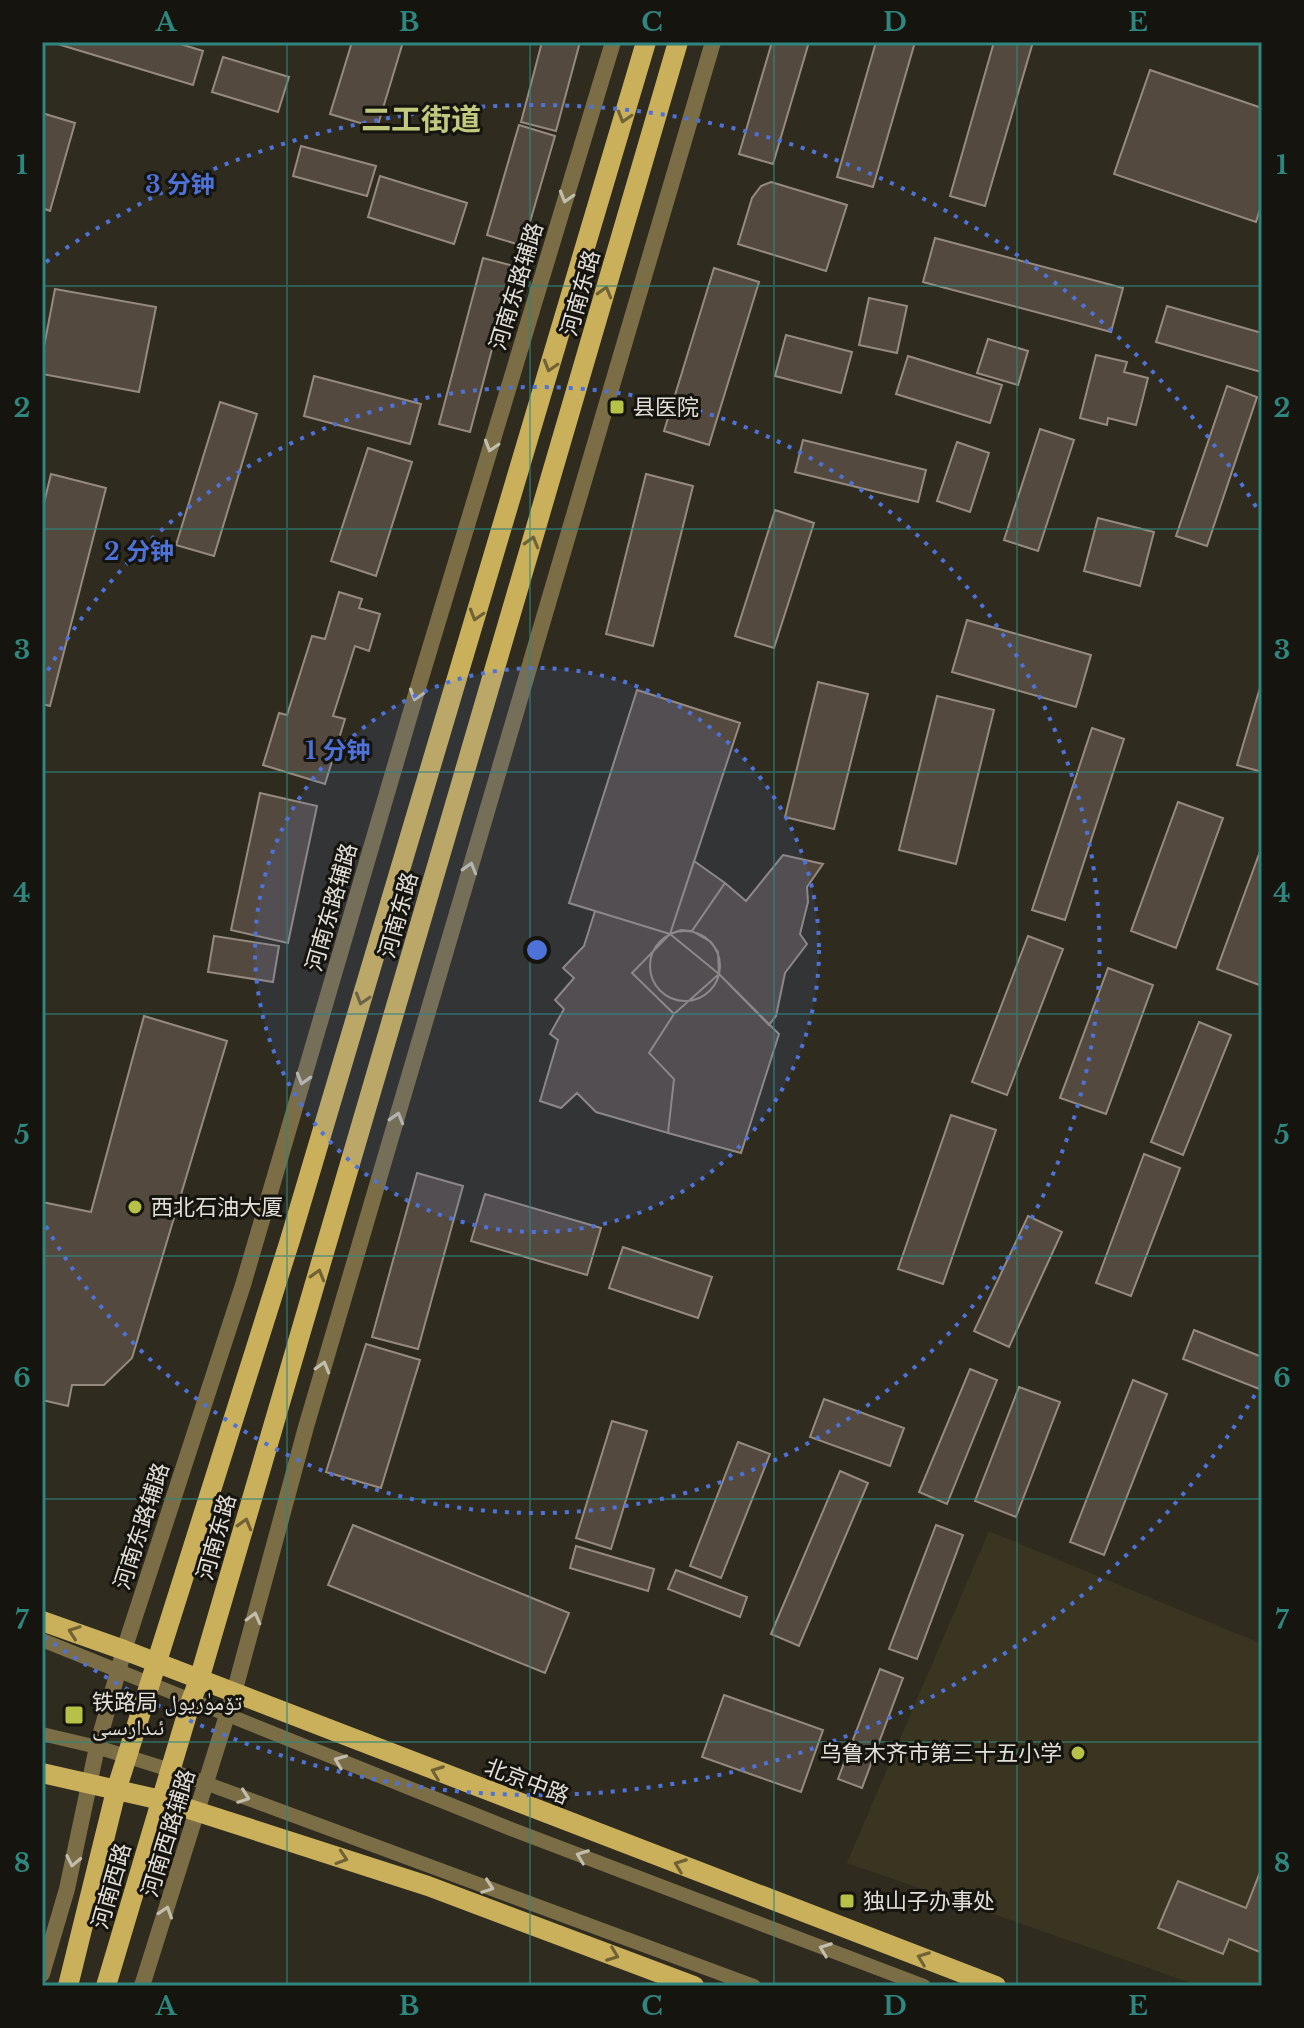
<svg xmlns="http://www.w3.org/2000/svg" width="1304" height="2028" viewBox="0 0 1304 2028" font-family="'Libre Baskerville','Noto Naskh Arabic','Noto Sans SC',serif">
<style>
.built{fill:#3a3521}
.building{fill:#54493f;stroke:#968a7e;stroke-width:2}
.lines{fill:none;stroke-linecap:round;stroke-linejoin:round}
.service{stroke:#7b6e47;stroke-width:14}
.tertiary{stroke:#7b6e47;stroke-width:16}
.primary{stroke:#cbb05b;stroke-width:20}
.oneway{stroke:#706235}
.oneway2{stroke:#c2bdac}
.grid{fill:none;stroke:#2e867e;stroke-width:2;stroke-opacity:0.55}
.ring{fill:none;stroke:#4e72d8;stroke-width:4;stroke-dasharray:4 8}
.poi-dot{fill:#b6c148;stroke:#16140f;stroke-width:3}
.labels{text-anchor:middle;stroke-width:6;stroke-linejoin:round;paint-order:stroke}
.street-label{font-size:22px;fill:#e1dfd7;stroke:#16140f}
.poi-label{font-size:22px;fill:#e1dfd7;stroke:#16140f;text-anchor:start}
.district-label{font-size:30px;font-weight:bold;fill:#c0c97d;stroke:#16140f}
.centre{fill:#4e72d8;stroke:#16140f;stroke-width:4}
.ring-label{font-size:24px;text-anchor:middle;font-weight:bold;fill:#4e72d8;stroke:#16140f;stroke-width:6;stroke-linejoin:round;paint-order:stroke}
.neatline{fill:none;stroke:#2e867e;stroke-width:3}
.grid-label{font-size:26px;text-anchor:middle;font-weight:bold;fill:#2e867e}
</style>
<rect width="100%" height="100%" fill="#2f2c1f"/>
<path class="built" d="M989 1531 1262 1644V1986H1200L847 1863Z"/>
<path class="building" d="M51 42H174L203 51 193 85Z
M352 42H403L377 128 330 114Z
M542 42H580L556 131 521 122Z
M772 42H809L773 164 739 154Z
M876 42H915L873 187 837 177Z
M994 42H1033L985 206 950 196Z
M223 57 289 77 278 112 212 92Z
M1150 70 1262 108V203L1256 222 1114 174Z
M42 113 75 123 50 211 42 208Z
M519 125 555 136 523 246 487 235Z
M301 146 376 166 367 196 293 176Z
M380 176 467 203 454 244 368 217Z
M771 182 847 205 826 271 738 244 752 198 761 186Z
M935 238 1123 288 1111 332 923 282Z
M483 258 514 266 470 432 439 424Z
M714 268 759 282 709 445 664 431Z
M55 289 156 307 139 392 42 374V357Z
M869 298 907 306 897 353 859 345Z
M1167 306 1262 333 1261 372 1156 342Z
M786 335 852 352 841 393 775 376Z
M988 339 1028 351 1018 385 977 373Z
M1096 355 1127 362 1124 372 1148 378 1136 425 1108 418 1107 425 1080 418Z
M908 356 1002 385 990 423 896 394Z
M314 376 421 404 410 444 304 416Z
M1227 386 1257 397 1207 546 1176 536Z
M220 402 257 414 214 556 176 545Z
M1040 429 1074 440 1038 551 1004 540Z
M803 440 926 470 918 502 795 472Z
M957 442 989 453 970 512 937 501Z
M368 448 412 462 376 576 331 561Z
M51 474 106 488 50 706 42 704V511Z
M646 474 693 486 653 646 606 634Z
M775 510 814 523 774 648 735 636Z
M1098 518 1154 532 1140 586 1084 571Z
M339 592 362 599 359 608 380 614 369 651 355 646 333 716 345 719 325 784 263 765 279 713 287 715 312 636 325 639Z
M967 620 1091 655 1076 707 952 672Z
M1262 681V772L1237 765Z
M818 682 868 694 834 829 785 817Z
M637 690 740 723 670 934 569 903Z
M937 696 994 710 956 864 899 850Z
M1092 728 1124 739 1065 920 1032 910Z
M260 793 317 806 288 943 231 930Z
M1178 802 1223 818 1176 948 1131 931Z
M1262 846V986L1217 969Z
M783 855 823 864 807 887 808 902 800 934 807 944 785 973 776 1016 769 1025 719 974 718 952 711 942 692 931 725 883 746 901Z
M694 861 725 883 692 931 681 930 670 934Z
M595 911 670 934 632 973 674 1014 649 1053 674 1079 668 1133 596 1112 577 1093 561 1108 540 1101 558 1040 550 1034 564 1009 555 1000 574 978 563 968 584 946Z
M650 966a35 35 0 1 1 70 0a35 35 0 1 1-70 0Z
M670 934 719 974 674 1014 632 973Z
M214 936 279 946 273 982 208 972Z
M1028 936 1063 949 1007 1095 972 1082Z
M1108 968 1153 985 1106 1114 1060 1098Z
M719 974 779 1034 741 1153 668 1133 674 1079 649 1053 674 1014Z
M144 1016 227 1041 132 1358 104 1385H72L68 1406 42 1400V1202L91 1212Z
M1199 1022 1231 1035 1183 1155 1151 1142Z
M951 1115 996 1130 943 1284 898 1269Z
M1144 1154 1180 1168 1131 1296 1096 1283Z
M417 1173 463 1186 418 1349 372 1337Z
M485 1194 601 1228 587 1275 471 1241Z
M1028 1216 1062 1232 1009 1347 974 1331Z
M623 1247 712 1277 698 1318 609 1288Z
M1194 1330 1262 1357V1390L1183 1359Z
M366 1344 420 1360 381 1488 326 1472Z
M970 1369 997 1380 947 1504 919 1492Z
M1133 1380 1167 1394 1104 1555 1070 1542Z
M1019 1387 1060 1402 1016 1517 975 1501Z
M824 1399 904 1428 890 1466 810 1437Z
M612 1421 647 1431 611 1549 576 1538Z
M738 1442 770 1454 721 1578 690 1566Z
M840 1471 868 1483 799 1646 771 1634Z
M353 1525 569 1613 545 1673 328 1585Z
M936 1525 963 1535 917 1659 889 1649Z
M576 1546 654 1569 648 1591 570 1568Z
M676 1570 747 1597 740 1617 668 1589Z
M880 1669 903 1678 862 1788 838 1779Z
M724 1695 823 1730 801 1792 702 1757Z
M1262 1867V1953L1229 1939 1223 1954 1158 1928 1178 1881 1246 1908Z"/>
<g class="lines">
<path class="service" d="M42 1640 511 1829 924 1986
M42 1734 97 1747 170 1770 754 1986"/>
<path class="tertiary" d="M42 1974 67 1889 97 1747 124 1650 243 1285 414 701 613 42
M142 1986 234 1693 306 1427 713 42"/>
<path class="primary" d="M42 1621 124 1650 996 1986
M42 1773 161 1800 428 1886 694 1986
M68 1986 116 1791 290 1240 646 42
M106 1986 191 1701 199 1680 678 42"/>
</g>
<defs><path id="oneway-chevron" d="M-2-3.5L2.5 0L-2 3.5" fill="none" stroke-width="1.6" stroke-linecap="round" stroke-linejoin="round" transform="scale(2)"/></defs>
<g class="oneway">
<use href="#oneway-chevron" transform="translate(624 117) rotate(107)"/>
<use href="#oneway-chevron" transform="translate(605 292) rotate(-74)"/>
<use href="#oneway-chevron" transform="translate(550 366) rotate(107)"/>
<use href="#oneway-chevron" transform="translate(532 542) rotate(-74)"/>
<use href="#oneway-chevron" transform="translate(476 615) rotate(107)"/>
<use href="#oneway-chevron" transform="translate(362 999) rotate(107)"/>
<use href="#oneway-chevron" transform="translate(318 1275) rotate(-74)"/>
<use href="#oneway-chevron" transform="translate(245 1524) rotate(-74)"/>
<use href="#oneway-chevron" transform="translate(74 1632) rotate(-160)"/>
<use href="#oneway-chevron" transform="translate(437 1772) rotate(-159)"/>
<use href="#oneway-chevron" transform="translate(342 1858) rotate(18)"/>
<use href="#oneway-chevron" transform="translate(680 1865) rotate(-159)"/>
<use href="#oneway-chevron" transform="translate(613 1955) rotate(21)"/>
<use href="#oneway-chevron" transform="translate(923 1958) rotate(-159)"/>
</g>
<g class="oneway2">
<use href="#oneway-chevron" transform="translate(566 197) rotate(107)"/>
<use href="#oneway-chevron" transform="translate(491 446) rotate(107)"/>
<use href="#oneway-chevron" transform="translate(416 695) rotate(107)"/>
<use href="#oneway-chevron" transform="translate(470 868) rotate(-74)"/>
<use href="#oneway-chevron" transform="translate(303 1079) rotate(106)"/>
<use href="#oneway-chevron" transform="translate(397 1118) rotate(-74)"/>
<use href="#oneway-chevron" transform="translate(323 1367) rotate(-74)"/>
<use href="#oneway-chevron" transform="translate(254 1618) rotate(-75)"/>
<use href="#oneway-chevron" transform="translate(340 1761) rotate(-158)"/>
<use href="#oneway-chevron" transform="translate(244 1797) rotate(20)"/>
<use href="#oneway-chevron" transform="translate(582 1856) rotate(-159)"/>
<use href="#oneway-chevron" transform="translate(73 1861) rotate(102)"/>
<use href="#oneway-chevron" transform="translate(488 1887) rotate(20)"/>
<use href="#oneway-chevron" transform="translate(166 1912) rotate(-72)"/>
<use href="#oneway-chevron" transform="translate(825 1949) rotate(-159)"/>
</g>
<path class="grid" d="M287 42V1986M530 42V1986M774 42V1986M1017 42V1986M42 286H1262M42 529H1262M42 772H1262M42 1014H1262M42 1256H1262M42 1499H1262M42 1742H1262"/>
<circle cx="537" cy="950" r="282" fill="#4e72d8" fill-opacity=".12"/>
<g class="ring">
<circle cx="537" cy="950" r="282"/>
<path d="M42 681A563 563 0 1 1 42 1219"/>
<path d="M1261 1385A845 845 0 0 1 46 1638M46 262A845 845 0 0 1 1261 515"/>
</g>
<g class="poi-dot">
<rect x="609" y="399" width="16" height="16" rx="4"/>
<circle cx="135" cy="1207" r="8"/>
<rect x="64" y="1705" width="20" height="20" rx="4"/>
<circle cx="1078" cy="1753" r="8"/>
<rect x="839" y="1893" width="16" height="16" rx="4"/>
</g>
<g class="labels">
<g class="street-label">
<text transform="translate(516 286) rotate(-73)" y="8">河南东路辅路</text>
<text transform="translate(580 293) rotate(-74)" y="8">河南东路</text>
<text transform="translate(331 907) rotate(-74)" y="8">河南东路辅路</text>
<text transform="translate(398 915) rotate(-74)" y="8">河南东路</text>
<text transform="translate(141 1526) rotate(-72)" y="8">河南东路辅路</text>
<text transform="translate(216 1537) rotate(-74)" y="8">河南东路</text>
<text transform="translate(527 1781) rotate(21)" y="8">北京中路</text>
<text transform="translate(168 1833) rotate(-73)" y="8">河南西路辅路</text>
<text transform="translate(111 1886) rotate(-74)" y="8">河南西路</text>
</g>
<g class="poi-label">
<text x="633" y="415">县医院</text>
<text x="151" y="1215">西北石油大厦</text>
<text x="92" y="1710">铁路局 تۆمۈريول<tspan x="92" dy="25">ئىدارىسى</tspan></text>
<text x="1062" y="1761" text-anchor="end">乌鲁木齐市第三十五小学</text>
<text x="863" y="1909">独山子办事处</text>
</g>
<g class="district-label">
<text x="421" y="130">二工街道</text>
</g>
</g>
<circle cx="537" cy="950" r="12" class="centre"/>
<g class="ring-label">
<text x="180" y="193">3 分钟</text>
<text x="139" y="560">2 分钟</text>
<text x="338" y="759">1 分钟</text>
</g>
<rect width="1304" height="2028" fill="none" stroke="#16140f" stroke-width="88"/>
<rect x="44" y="44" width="1216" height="1940" class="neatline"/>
<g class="grid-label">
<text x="166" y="31">A</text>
<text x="409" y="31">B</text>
<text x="652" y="31">C</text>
<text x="895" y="31">D</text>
<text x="1138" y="31">E</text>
<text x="22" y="174">1</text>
<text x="1282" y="174">1</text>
<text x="22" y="417">2</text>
<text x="1282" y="417">2</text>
<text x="22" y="659">3</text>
<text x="1282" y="659">3</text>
<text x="22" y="902">4</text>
<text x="1282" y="902">4</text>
<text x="22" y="1144">5</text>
<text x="1282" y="1144">5</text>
<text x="22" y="1387">6</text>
<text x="1282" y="1387">6</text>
<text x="22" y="1629">7</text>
<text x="1282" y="1629">7</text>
<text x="22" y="1872">8</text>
<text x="1282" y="1872">8</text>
<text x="166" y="2015">A</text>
<text x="409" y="2015">B</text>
<text x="652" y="2015">C</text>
<text x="895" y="2015">D</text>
<text x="1138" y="2015">E</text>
</g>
</svg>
